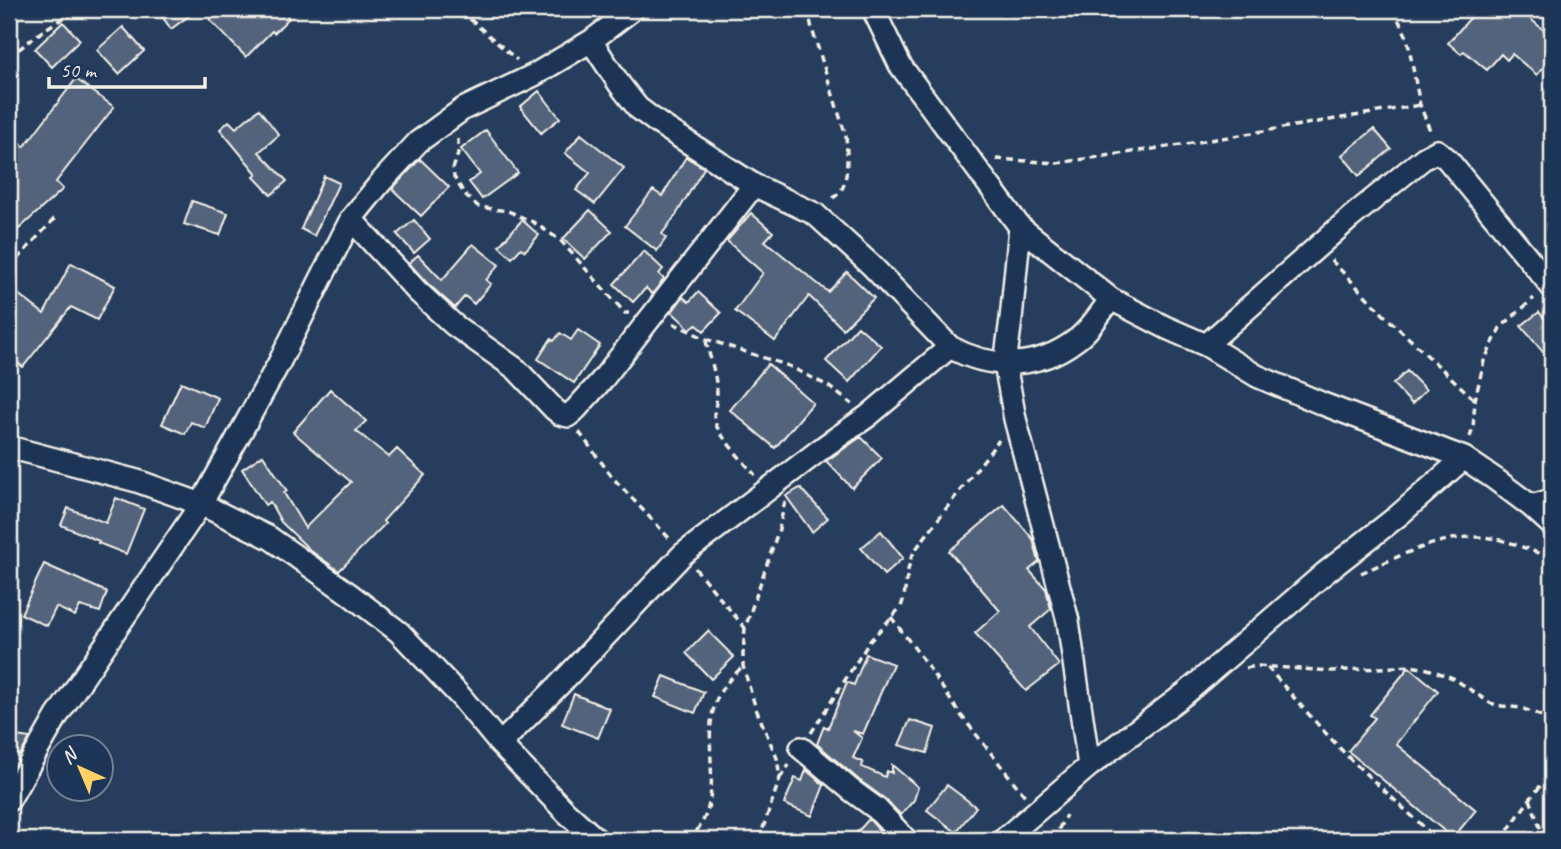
<svg xmlns="http://www.w3.org/2000/svg" width="1561" height="849" viewBox="0 0 1561 849" font-family="Caveat,sans-serif">
<style>
.building{fill:#52647b;stroke:#f4f1e8;stroke-width:2}
.lines{fill:none;stroke-linecap:round;stroke-linejoin:round}
.minor-casing{stroke:#f4f1e8;stroke-width:26}
.path{stroke:#f4f1e8;stroke-width:3.5;stroke-dasharray:7 5;stroke-linecap:butt}
.minor{stroke:#1d3557;stroke-width:21}
</style>
<rect width="100%" height="100%" fill="#263d5d"/>
<filter id="ink" filterUnits="userSpaceOnUse"><feTurbulence type="fractalNoise" baseFrequency=".0143" numOctaves="2"/><feDisplacementMap in="SourceGraphic" scale="14" xChannelSelector="R" yChannelSelector="G"/><feConvolveMatrix kernelMatrix="1 2 1 2 8 2 1 2 1" color-interpolation-filters="sRGB"/></filter>
<g filter="url(#ink)">
<path class="building" d="M157 9H198L171 29Z
M222 9H281L289 18 274 33 272 31 246 57 210 20Z
M1478 9H1535L1528 17 1552 37V56L1537 75 1512 54 1507 60 1501 54 1487 70 1464 51 1461 54 1448 43Z
M63 22 80 40 52 67 35 49Z
M123 27 144 51 119 74 97 50Z
M76 79 114 107 56 182 63 189 9 238V152L20 142 24 147Z
M539 91 560 118 541 133 520 107Z
M259 109 279 135 259 152 287 181 271 195 254 177 257 174 220 129 229 121 236 128Z
M1374 129 1391 149 1359 176 1342 155Z
M486 130 518 173 482 199 469 182 480 174 461 149Z
M581 134 624 168 595 204 576 190 590 173 565 153Z
M686 157 704 168 676 215 662 234 666 238 657 251 625 226 653 190 662 196Z
M420 159 449 187 421 216 392 189Z
M324 176 339 183 314 236 301 229Z
M192 201 228 213 220 235 184 224Z
M590 210 612 231 585 259 563 239Z
M751 213 773 232 765 241 828 292 847 272 874 298 843 329 809 296 775 341 735 311 763 273 727 241Z
M414 220 430 239 414 253 397 234Z
M522 220 539 235 525 251 521 248 512 258 499 246Z
M473 244 499 265 486 280 491 284 474 304 465 296 455 308 426 282 409 263 418 255 442 280Z
M644 251 663 269 659 274 664 279 652 294 646 288 633 302 614 284Z
M71 263 115 286 97 320 71 307 23 367 9 356V287L44 314Z
M698 292 721 313 704 331 696 324 690 329 672 312 683 297 689 302Z
M1539 312 1552 327V344L1543 352 1521 326Z
M858 326 881 346 849 382 826 361Z
M578 330 600 345 574 383 538 359 551 339 554 341 560 333 571 340Z
M768 364 813 403 775 448 730 410Z
M1407 371 1426 390 1412 404 1393 384Z
M181 382 218 398 205 428 191 422 185 434 162 424Z
M330 389 366 421 356 431 389 457 397 449 425 475 383 521 385 524 339 571 311 551 281 522 270 502 265 505 242 469 263 455 287 491 284 493 305 528 351 482 293 432Z
M861 437 882 458 852 488 826 461Z
M800 488 828 518 812 532 786 496Z
M116 498 144 509 126 554 98 543 99 541 61 525 68 508 106 523Z
M1004 505 1033 539 1039 562 1029 570 1046 589 1051 609 1030 627 1059 665 1026 691 975 633 1000 611 949 551Z
M881 531 903 558 884 575 861 548Z
M44 564 107 592 100 612 80 606 75 616 56 607 47 626 21 614Z
M708 631 734 657 711 679 686 653Z
M866 654 893 664 863 734 853 731 862 738 853 758 863 762 862 767 885 777 887 771 892 773V765L918 787 914 800 901 815 885 799 859 780 817 744 824 726 828 728 847 682 854 685Z
M1409 667 1438 691 1396 744 1476 810 1453 838 1348 751 1375 718 1370 715Z
M664 676 704 692 695 713 655 697Z
M574 694 610 709 598 738 562 724Z
M910 720 935 728 927 753 899 745Z
M9 735 30 738 20 755 9 753Z
M806 770 824 785 812 816 784 804 795 778 802 781Z
M947 785 976 807 956 832 927 810Z
M869 819 888 840H850Z"/>
<g class="lines">
<defs>
<path id="minor" d="M873 9 900 65 1020 227 1111 299 1167 328 1206 345 1257 376 1323 404 1464 458 1495 479 1531 506 1552 525
M591 41 620 85 638 108 658 123 754 185 815 214 871 265 950 347C991 370 1038 369 1076 340 1090 330 1100 313 1111 299
M351 219 417 291 454 325 516 369 554 409 560 414 568 416 576 409 602 380 754 185
M1020 227 1011 319 1005 364 1015 419 1068 621 1089 766
M1206 345 1350 218 1424 158 1437 151 1447 159 1552 287
M9 447 137 481 201 504 270 538 348 593 399 632 461 697 500 744 567 813 597 840
M1531 506 1552 500
M500 744 559 685 683 554 825 446 868 416 950 347
M801 748 851 790 877 809 906 840
M9 800 57 716 201 504 279 363 351 219 381 182 418 142 463 109 534 75 591 41 633 9
M1003 840 1089 766 1186 693 1325 573 1399 515 1464 458"/>
</defs>
<use href="#minor" class="minor-casing"/>
<path class="path" d="M463 9 471 20 517 60
M808 9 812 29 846 136C847 150 849 176 842 189 839 194 834 197 830 201
M1393 9 1407 37 1420 105 1431 133
M9 57C34 38 57 16 89 9
M458 139V154L453 169 454 177 465 195 479 207 508 211 533 222 560 240 625 313H629
M996 159 1057 163 1174 146 1420 105
M1331 260 1384 315 1475 400
M9 268 57 216
M673 323 706 339 789 366 828 386 852 404
M706 341C710 358 717 377 717 395 717 404 712 413 715 422 719 436 745 463 755 475
M579 432 613 478 669 538
M1470 437 1473 428 1475 400 1484 361 1500 328 1534 298
M695 568 745 628
M1361 573C1405 554 1452 528 1501 540 1519 545 1536 552 1552 559
M891 617 925 662 960 714 1025 796
M1267 667 1320 727 1352 761 1438 840
M1246 668 1258 666 1331 671 1411 666 1428 669 1453 678 1490 703 1502 706 1521 708 1552 720
M811 733 870 641 901 607 904 597 908 570 911 558 916 549 945 510 999 440
M780 778 789 765
M1530 799 1543 836 1548 840
M688 840C730 802 699 746 716 701 721 687 732 677 742 667
M759 840 780 778 777 758 756 709 743 666V654L745 628 779 529 785 501
M1053 840 1066 815
M1501 840 1530 799 1552 771"/>
<use href="#minor" class="minor"/>
</g>
</g>
<rect width="1561" height="849" fill="none" stroke="#1d3557" stroke-width="35"/>
<rect x="18" y="18" width="1526" height="814" fill="none" stroke="#f4f1e8" stroke-width="2.5" filter="url(#ink)"/>
<g transform="translate(80 768) rotate(316)"><circle r="33" fill="#1d3557" stroke="#738091" stroke-width="2"/>
<path d="M0-5L12 26L0 18L-12 26Z" fill="#ffd166"/>
<text y="-10" font-size="19" font-weight="bold" text-anchor="middle" fill="#f4f1e8">N</text>
</g>
<path d="M49 77v10h156v-10" fill="none" stroke="#f4f1e8" stroke-width="3.5"/>
<text x="60" y="77" font-size="21" fill="#f4f1e8" stroke="#1d3557" stroke-width="5" paint-order="stroke">50 m</text>
</svg>
